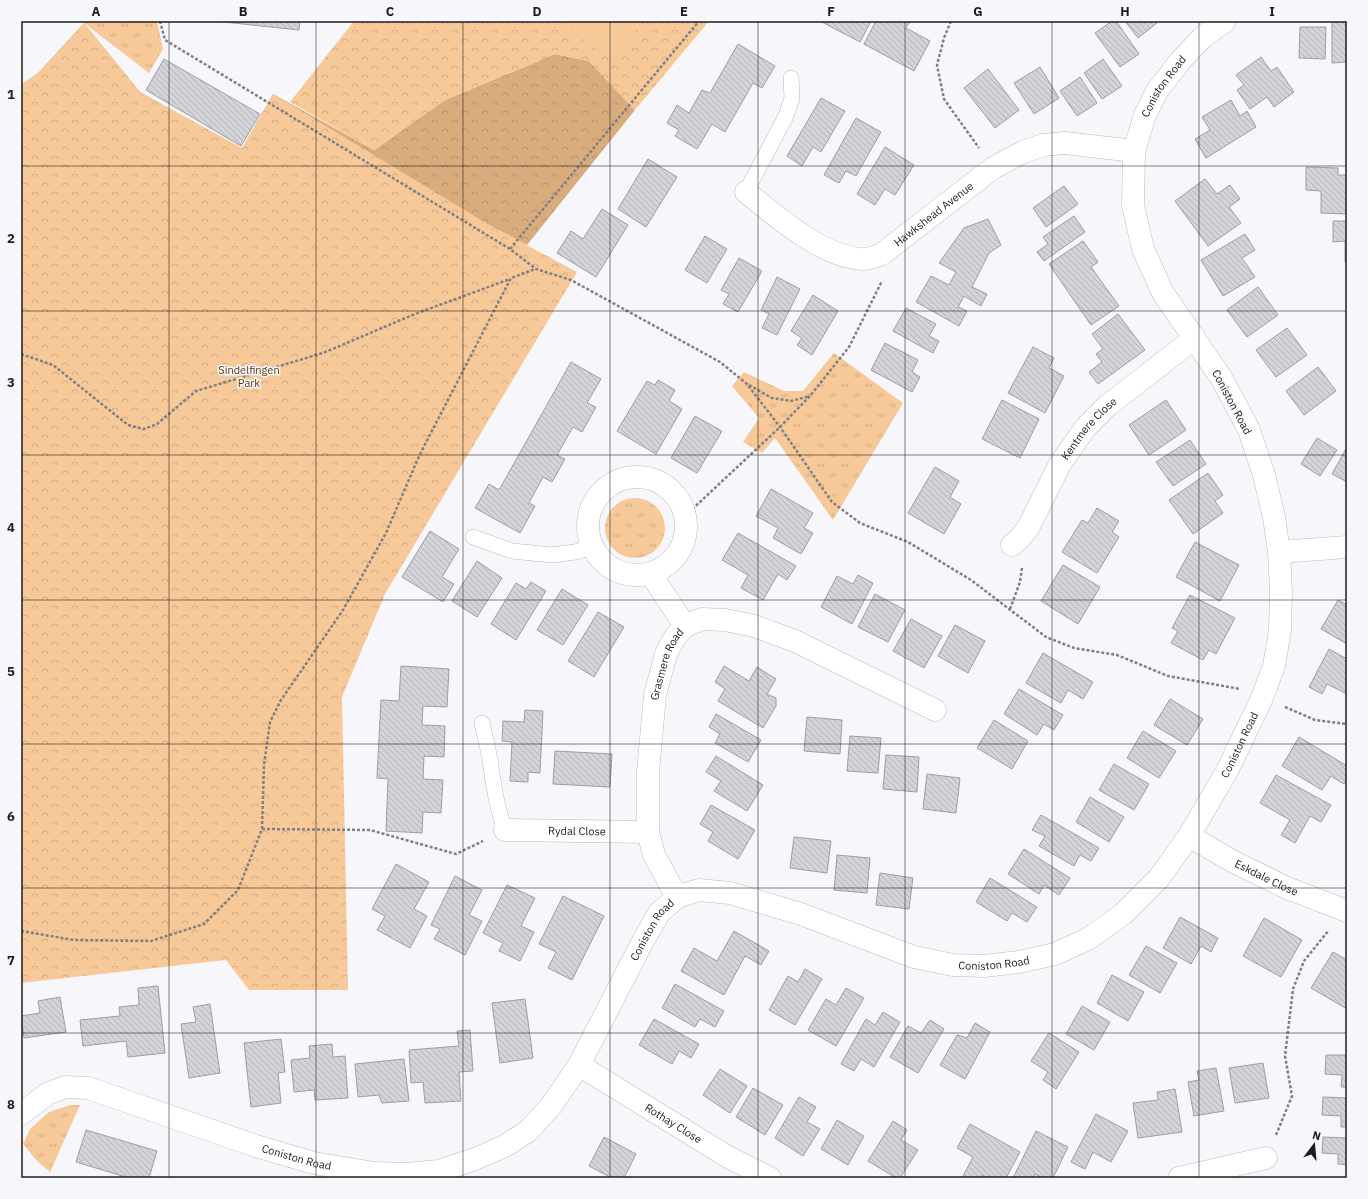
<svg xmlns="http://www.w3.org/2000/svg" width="1368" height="1199" viewBox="0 0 1368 1199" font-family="'IBM Plex Sans',sans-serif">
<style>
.grass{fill:url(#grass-tufts)}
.forest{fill:url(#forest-crowns)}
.park{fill:url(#park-crowns)}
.garden{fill:#f7c999}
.building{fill:url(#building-back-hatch);stroke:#9e9ea1}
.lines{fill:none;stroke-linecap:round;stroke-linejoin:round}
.service-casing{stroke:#bbbbbe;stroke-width:16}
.minor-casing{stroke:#bbbbbe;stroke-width:23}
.path{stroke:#808082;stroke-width:2.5;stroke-dasharray:3 2;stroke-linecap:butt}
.service{stroke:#fff;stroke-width:15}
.minor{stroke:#fff;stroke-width:22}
.grid{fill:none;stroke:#1c1c1d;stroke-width:1;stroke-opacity:0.55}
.labels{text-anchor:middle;stroke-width:3;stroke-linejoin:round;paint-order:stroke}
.street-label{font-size:11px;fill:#1c1c1d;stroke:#f7f7fb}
.park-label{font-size:11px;fill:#593a15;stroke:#f7f7fb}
.neatline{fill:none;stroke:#1c1c1d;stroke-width:1.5}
.grid-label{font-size:13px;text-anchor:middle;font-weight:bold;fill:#1c1c1d}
</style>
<defs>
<pattern id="grass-tufts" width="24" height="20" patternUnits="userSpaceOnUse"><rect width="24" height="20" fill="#f7c999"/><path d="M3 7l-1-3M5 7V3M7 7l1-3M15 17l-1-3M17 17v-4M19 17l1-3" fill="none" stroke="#d3ac83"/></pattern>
<pattern id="forest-crowns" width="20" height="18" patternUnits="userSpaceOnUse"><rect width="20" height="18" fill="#d9ac7d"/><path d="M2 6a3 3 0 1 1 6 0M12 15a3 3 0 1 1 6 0" fill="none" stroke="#ba936c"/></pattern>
<pattern id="park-crowns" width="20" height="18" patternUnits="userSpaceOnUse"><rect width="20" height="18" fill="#f7c999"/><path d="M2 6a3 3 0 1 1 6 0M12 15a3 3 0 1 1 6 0" fill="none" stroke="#d3ac83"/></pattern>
<pattern id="building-back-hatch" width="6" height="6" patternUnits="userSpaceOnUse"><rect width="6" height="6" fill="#d4d4d8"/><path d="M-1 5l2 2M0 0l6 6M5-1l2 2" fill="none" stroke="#b5b5b9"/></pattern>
</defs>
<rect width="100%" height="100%" fill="#f7f7fb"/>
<path class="grass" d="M84 21H157L163 49 149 73 84 23Z
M834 353 903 403 833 520 775 438 762 453 743 442 759 418 732 386 744 372 784 391H803Z
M605 528a30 30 0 1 1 60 0a30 30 0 1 1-60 0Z
M70 1105H80L50 1172 37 1161 23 1144 30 1129 49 1112Z"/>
<path class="forest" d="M84 23 140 92 242 149 273 94 374 150 445 100 555 54 589 61 635 110 527 245 491 226 21 85 38 73Z"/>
<path class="park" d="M354 21H709L635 110 589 61 555 54 445 100 374 150 290 102Z
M84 23 140 92 242 148 273 94 491 226 577 272 385 594 342 697 348 990H249L226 960 21 983V85L38 73Z"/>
<path class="garden" d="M560 21H643L612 61Z"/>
<path class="building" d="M214 21H300L299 30Z
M820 21H871L860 42Z
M876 21H910L906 28 930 41 914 71 864 44Z
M1112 21H1116L1139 54 1120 67 1095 33Z
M1125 21H1156L1157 23 1138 38Z
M1332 21H1347V62L1332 63Z
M1300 27H1326L1325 59 1299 58Z
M738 44 775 66 762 88 753 83 725 132 712 124 697 149 675 136 679 130 667 123 677 105 689 113 702 90 710 93Z
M1261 57 1271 71 1277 67 1294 92 1274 107 1267 97 1250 109 1237 90 1244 85 1236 75Z
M164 59 260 114 241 146 146 90Z
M1103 59 1122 86 1102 99 1084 73Z
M1040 67 1059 98 1034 114 1014 83Z
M988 69 1019 110 995 128 964 88Z
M1080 77 1097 103 1077 116 1060 91Z
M821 98 845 111 821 152 813 147 802 166 787 156Z
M1231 100 1240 116 1247 111 1256 127 1206 158 1195 139 1210 130 1202 117Z
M856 118 881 132 856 176 846 171 839 183 824 175Z
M885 147 914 165 895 195 885 189 875 205 857 194Z
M648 159 677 177 646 227 618 209Z
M1306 167 1338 168V175H1347V214L1321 213V191L1306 190Z
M1205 179 1217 194 1230 185 1240 199 1229 207 1241 223 1208 246 1175 201Z
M1064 186 1078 204 1046 227 1033 208Z
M602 209 628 225 596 277 557 253 571 231 583 239Z
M1074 216 1085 232 1044 261 1037 252 1048 244 1043 237Z
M988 219 1001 245 989 253 972 287 987 294 981 306 964 296 958 307 967 311 959 326 916 302 931 276 949 285 956 272 939 263 964 228Z
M1333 221H1347V262H1345V241L1333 242Z
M1245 234 1255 250 1242 258 1255 277 1223 296 1201 260Z
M705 236 727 249 707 283 685 270Z
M1083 241 1098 262 1091 267 1119 306 1091 325 1049 264Z
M739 258 762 271 738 312 723 304 729 294 721 290Z
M777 277 800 289 777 335 762 328 769 314 761 310Z
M1258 287 1278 315 1247 337 1227 310Z
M813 295 838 311 812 355 797 345 802 338 791 331Z
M906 308 936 324 929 336 939 341 933 353 893 331Z
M1118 314 1145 350 1098 384 1089 372 1102 362 1096 354 1103 349 1092 334Z
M1287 328 1307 355 1276 377 1256 350Z
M885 343 918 360 912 372 920 377 912 392 871 370Z
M1033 347 1054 358 1049 368 1064 376 1045 413 1008 393Z
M571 362 601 379 587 403 596 407 582 432 573 427 557 455 565 459 552 482 543 477 529 503 535 506 520 533 475 508 489 484 499 490Z
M1318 367 1336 391 1304 415 1286 391Z
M658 380 675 390 669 401 682 409 656 454 617 431 647 381 655 385Z
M1002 400 1039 419 1020 458 982 439Z
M1166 400 1186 430 1149 455 1129 425Z
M695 416 722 431 697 473 671 458Z
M1317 438 1337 450 1320 476 1301 464Z
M1190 440 1206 464 1173 486 1156 462Z
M1347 447V482L1332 474Z
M935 467 959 481 950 497 961 504 944 534 908 513Z
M1208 473 1223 495 1215 501 1223 513 1193 534 1169 500Z
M771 489 813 513 804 528 813 533 801 554 773 538 778 528 756 516Z
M1097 508 1119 521 1112 532 1119 537 1097 573 1062 552 1082 520 1088 523Z
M430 531 459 549 442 577 454 584 443 602 402 577Z
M738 533 796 566 787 580 778 574 763 600 741 588 748 575 722 560Z
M1195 542 1239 565 1220 601 1176 577Z
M477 561 502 578 477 617 452 601Z
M1063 565 1100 587 1078 624 1041 601Z
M858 575 873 583 852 624 821 607 837 576 853 584Z
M531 582 546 591 516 640 491 624 516 583 526 589Z
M562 589 588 605 563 645 537 630Z
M875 594 905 610 888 642 858 627Z
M1190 595 1235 618 1216 654 1209 650 1203 660 1171 643 1178 631 1172 628Z
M1338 600 1347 605V644L1321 629Z
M598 612 624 627 594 677 568 661Z
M911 619 942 636 924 668 893 651Z
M955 625 985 641 968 673 938 656Z
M1329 649 1347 659V694L1327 684 1322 694 1309 687Z
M1043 653 1093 682 1083 699 1068 690 1061 703 1026 683Z
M401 666 449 669 447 707 423 706 422 725 445 726 444 757 424 756 423 779 443 780 441 813 423 812 422 833 386 831 388 779 377 778 381 700 399 701Z
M724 666 749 681 757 667 776 679 767 694 776 698V706L763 728 718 701 725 689 715 682Z
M1019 689 1063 715 1054 730 1044 724 1037 735 1004 714Z
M1170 699 1203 719 1187 745 1154 725Z
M525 710 543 711 540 773 528 772V782L510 781 512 742 502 741 503 721 524 722Z
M716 714 761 740 748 762 715 743 720 734 709 727Z
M807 717 842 720 840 754 804 751Z
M994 720 1028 741 1012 769 977 748Z
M1143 731 1176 751 1159 778 1127 758Z
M850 736 881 738 878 773 847 771Z
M1299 737 1347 766V779L1344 784 1331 776 1322 790 1282 766Z
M555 751 612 754 610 787 553 784Z
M886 755 919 757 917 792 883 789Z
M716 756 763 785 747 811 714 791 721 781 706 772Z
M1114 764 1149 784 1134 810 1099 790Z
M927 774 960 778 956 813 923 809Z
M1276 775 1331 805 1321 822 1310 816 1295 843 1281 835 1290 820 1260 803Z
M1090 797 1124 817 1109 842 1076 822Z
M711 805 755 830 738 859 708 841 713 832 700 824Z
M1041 815 1099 848 1091 861 1080 855 1074 866 1039 846 1045 836 1032 830Z
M794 837 831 841 827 873 790 868Z
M1024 849 1070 878 1059 895 1044 885 1039 894 1008 874Z
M837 855 870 858 867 893 834 890Z
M396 864 429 882 414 909 427 916 410 948 377 930 385 916 372 909Z
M880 873 913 878 909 909 876 905Z
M455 876 482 890 469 915 482 921 465 955 434 939 440 929 431 925Z
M990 878 1037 907 1027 922 1012 913 1007 921 976 902Z
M507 885 535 898 521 926 534 932 520 961 499 951 503 943 483 933Z
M563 896 604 916 572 980 548 968 556 952 539 944Z
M1180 917 1218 938 1211 952 1201 946 1191 964 1163 948Z
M1264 918 1302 940 1281 977 1243 956Z
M734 931 769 951 761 965 745 956 724 995 681 971 694 948 717 961Z
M1146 946 1177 963 1160 993 1129 975Z
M1333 952 1347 960V1009L1311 988Z
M805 969 822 979 795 1025 769 1010 788 976 798 982Z
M1112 975 1144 992 1128 1021 1097 1003Z
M675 984 724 1011 715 1027 700 1019 695 1027 662 1008Z
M158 986 165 1053 128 1057 126 1041 83 1046 80 1020 120 1016 119 1007 139 1005 138 988Z
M846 988 864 998 836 1046 808 1030 826 999 836 1005Z
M60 997 66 1032 24 1038 21 1016 40 1013 38 1001Z
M525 999 533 1058 500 1063 492 1003Z
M210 1004 220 1073 189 1078 181 1024 196 1022 193 1007Z
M1082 1006 1110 1022 1094 1050 1066 1034Z
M883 1012 900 1022 874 1067 861 1059 854 1071 841 1064 866 1019 875 1025Z
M654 1019 699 1044 691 1058 679 1051 672 1064 639 1045Z
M930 1020 944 1029 918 1073 890 1057 908 1026 921 1033Z
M975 1023 990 1032 965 1079 940 1065 957 1035 967 1038Z
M470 1030 473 1071 459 1072 461 1101 425 1103 423 1082 411 1083 409 1050 459 1046 457 1031Z
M1049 1033 1079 1052 1056 1089 1043 1080 1048 1072 1031 1061Z
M281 1039 285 1072 278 1073 281 1103 251 1107 244 1043Z
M332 1044 333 1057 345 1056 348 1098 315 1100 314 1090 294 1092 291 1060 310 1058 309 1046Z
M1326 1055H1347V1087H1341L1342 1075 1325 1074Z
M404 1059 409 1101 382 1103 379 1095 358 1097 355 1064Z
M1263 1063 1269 1098 1235 1103 1229 1068Z
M1216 1068 1224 1111 1194 1116 1188 1082 1199 1080 1197 1071Z
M720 1069 747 1086 730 1113 703 1095Z
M753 1088 783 1105 765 1135 736 1117Z
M1175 1089 1182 1132 1138 1138 1133 1103 1158 1100 1157 1092Z
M799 1097 816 1107 807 1122 820 1129 803 1156 775 1138Z
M1323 1097 1347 1098V1127H1341V1116L1322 1115Z
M1096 1114 1128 1131 1111 1162 1093 1152 1085 1169 1071 1162Z
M837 1120 864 1136 848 1165 821 1149Z
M893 1121 907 1130 901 1140 918 1150 900 1178H896L868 1161Z
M970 1124 1020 1152 1006 1178H988L982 1175 981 1178H962L973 1157 957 1148Z
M86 1130 157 1151 149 1178H129L76 1162Z
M1036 1131 1068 1147 1053 1178H1043L1035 1174 1033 1178H1013Z
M604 1137 636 1154 624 1178H612L589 1166Z
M1323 1137 1347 1138V1165L1338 1164V1154L1322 1153Z"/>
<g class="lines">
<defs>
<path id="service" d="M746 192 786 116 792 98 791 78
M473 537 512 551 552 555 575 552 593 547
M482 723C485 736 488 748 490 760 494 787 496 805 505 830"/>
<g id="minor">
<path id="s1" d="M746 192C777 217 821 256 861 259 868 260 876 256 882 254L993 168 1023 152 1043 145 1065 143 1134 151"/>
<circle cx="637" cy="526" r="49"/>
<path id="s2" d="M1012 545 1019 539 1028 528 1060 464 1086 427 1107 406 1195 338"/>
<path d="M1279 552 1347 547"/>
<path d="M650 573 685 626"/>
<path id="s3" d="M505 830 648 832"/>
<path id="s4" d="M1189 836 1232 861 1287 888 1347 911"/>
<path id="s5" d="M677 897 654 855 648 832V772L655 695 666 654 675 637 685 626 702 619 725 620 754 626 795 641 935 710"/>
<path id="s6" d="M579 1065 728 1157 770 1178"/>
<path id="s7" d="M21 1114 47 1094 65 1087 88 1088 256 1146 314 1163 374 1173 406 1174 439 1171 475 1159 505 1146 528 1131 551 1106 579 1065 643 941 659 913 677 897 699 890 730 893 801 914 914 957 953 965 984 966 1019 962 1055 954 1088 939 1123 914 1159 878 1189 836 1227 771 1262 698 1274 666 1280 630 1281 591 1279 552 1274 517 1264 475 1249 430 1222 379 1163 293 1143 249 1133 205 1134 151 1145 115 1157 91 1181 60 1203 37 1225 21"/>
<path d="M1179 1178 1266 1158"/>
</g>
</defs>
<use href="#service" class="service-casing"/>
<use href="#minor" class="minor-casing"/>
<path class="path" d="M160 21 165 40 510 249 536 269 571 280 720 362 747 384 780 427 832 502 860 523 908 542 971 580 1046 637 1074 648 1117 655 1168 676 1240 689
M951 21 944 38 937 65 944 99 979 148
M510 249 699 21
M21 354 53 365 128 425 144 429 157 424 196 391 323 353 415 314 510 279
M749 385 772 398 791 401 810 396
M685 516 780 427 810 396 849 347 882 281
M1010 609 1020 582 1022 568
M1285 707 1315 720 1347 724
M262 829 370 830 456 854 483 841
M21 931 74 940 151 941 204 924 238 890 262 829 264 765 270 722 281 700 343 610 386 533 420 454 511 278 535 269
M1276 1135 1292 1096 1285 1056 1293 989 1304 961 1329 930"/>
<use href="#service" class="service"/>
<use href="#minor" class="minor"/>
</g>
<path class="grid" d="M169 21V1178M316 21V1178M463 21V1178M610 21V1178M758 21V1178M905 21V1178M1052 21V1178M1199 21V1178M21 166H1347M21 311H1347M21 455H1347M21 600H1347M21 744H1347M21 888H1347M21 1033H1347"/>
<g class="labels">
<g class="street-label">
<text dy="4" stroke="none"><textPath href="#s7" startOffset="2203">Coniston Road</textPath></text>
<text dy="4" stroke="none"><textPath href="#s1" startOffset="222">Hawkshead Avenue</textPath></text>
<text transform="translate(1232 402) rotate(62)" y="4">Coniston Road</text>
<text dy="4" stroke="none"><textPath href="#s2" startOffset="141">Kentmere Close</textPath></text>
<text dy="4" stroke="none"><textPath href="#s5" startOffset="242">Grasmere Road</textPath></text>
<text dy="4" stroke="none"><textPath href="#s7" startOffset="1495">Coniston Road</textPath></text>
<text dy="4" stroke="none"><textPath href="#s3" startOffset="72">Rydal Close</textPath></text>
<text dy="4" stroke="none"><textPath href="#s4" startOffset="88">Eskdale Close</textPath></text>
<text dy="4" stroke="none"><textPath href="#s7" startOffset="775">Coniston Road</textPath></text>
<text dy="4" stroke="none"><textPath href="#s7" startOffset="1147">Coniston Road</textPath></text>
<text dy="4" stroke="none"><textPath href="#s6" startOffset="111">Rothay Close</textPath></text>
<text dy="4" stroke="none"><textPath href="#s7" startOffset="295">Coniston Road</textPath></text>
</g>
<g class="park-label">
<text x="249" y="374">Sindelfingen<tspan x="249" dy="13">Park</tspan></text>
</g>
</g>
<rect width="1368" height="1199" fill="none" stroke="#f7f7fb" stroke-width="44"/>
<g transform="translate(1314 1145) rotate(16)" stroke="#f7f7fb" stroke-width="3" paint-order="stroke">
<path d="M0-3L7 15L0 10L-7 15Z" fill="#1c1c1d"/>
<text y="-6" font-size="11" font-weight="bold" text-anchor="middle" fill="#1c1c1d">N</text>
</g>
<rect x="22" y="22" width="1324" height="1155" class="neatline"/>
<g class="grid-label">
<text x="96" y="16">A</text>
<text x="243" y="16">B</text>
<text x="390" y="16">C</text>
<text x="537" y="16">D</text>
<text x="684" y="16">E</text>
<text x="831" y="16">F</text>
<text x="978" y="16">G</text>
<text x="1125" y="16">H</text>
<text x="1272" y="16">I</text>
<text x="11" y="99">1</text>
<text x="11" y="243">2</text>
<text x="11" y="387">3</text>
<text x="11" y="532">4</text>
<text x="11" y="676">5</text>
<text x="11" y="821">6</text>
<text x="11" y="965">7</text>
<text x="11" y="1109">8</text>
</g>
</svg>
